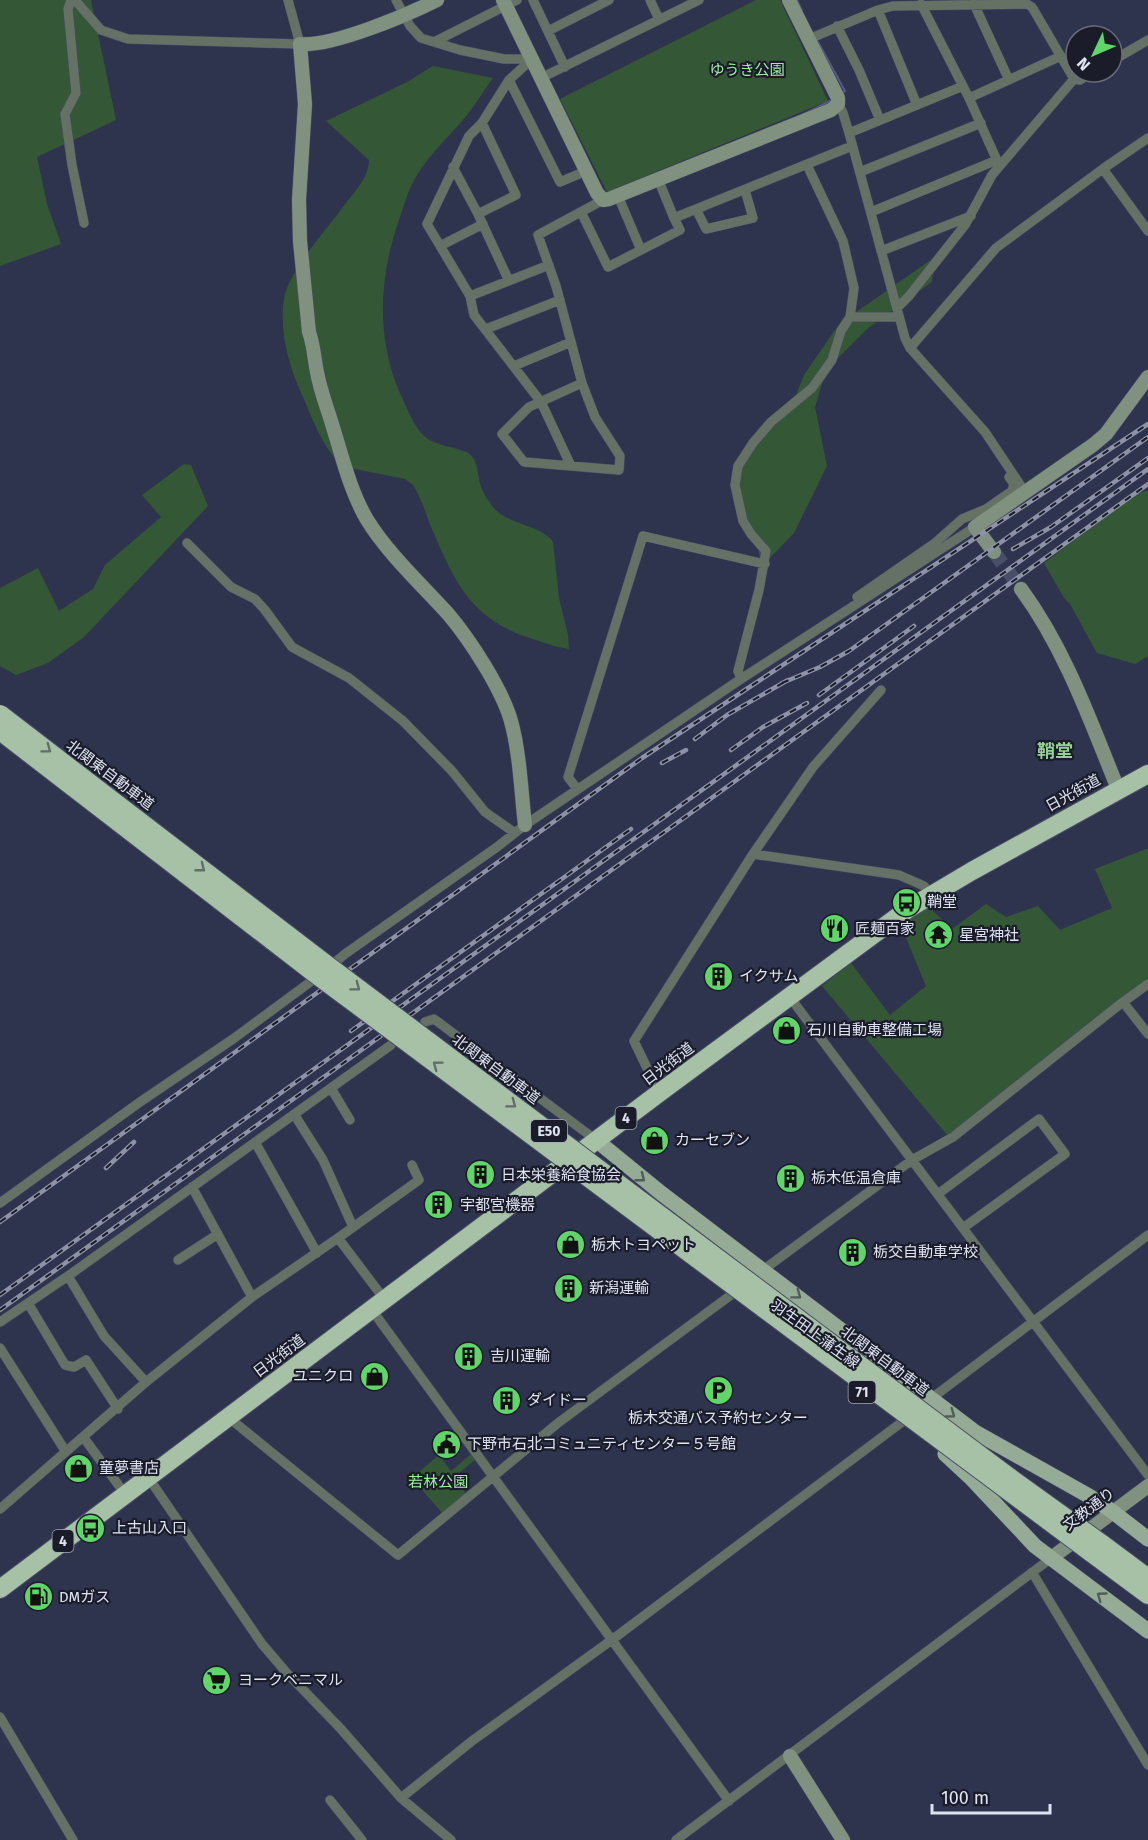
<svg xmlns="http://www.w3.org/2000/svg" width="1148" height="1840" viewBox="0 0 1148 1840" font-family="'Fira Sans','Noto Sans JP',sans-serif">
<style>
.green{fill:#345836}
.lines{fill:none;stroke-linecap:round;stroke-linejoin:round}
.stream{stroke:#545a85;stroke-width:2}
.secondary-tunnel{stroke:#484e67;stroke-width:14;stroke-dasharray:14 7;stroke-linecap:butt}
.street-casing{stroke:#4a5068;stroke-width:10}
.secondary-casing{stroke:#4a5068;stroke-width:15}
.primary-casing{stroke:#4a5068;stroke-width:16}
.highway-casing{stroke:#4a5068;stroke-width:20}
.street{stroke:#667166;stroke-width:9}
.secondary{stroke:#809180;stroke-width:14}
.primary{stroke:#95ab95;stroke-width:15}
.highway{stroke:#a7c1a7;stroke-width:18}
.rail-casing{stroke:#8d92a7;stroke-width:4.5}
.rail{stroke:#1a1d29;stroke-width:2;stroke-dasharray:7;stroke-linecap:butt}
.highway-bridge-casing{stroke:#4a5068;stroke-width:20;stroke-linecap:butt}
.highway-bridge{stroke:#a7c1a7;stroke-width:18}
.oneway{stroke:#606f68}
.oneway2{stroke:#515d5a}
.labels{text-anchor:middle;stroke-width:4.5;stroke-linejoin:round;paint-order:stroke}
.shield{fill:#1a1d29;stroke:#a3a8b6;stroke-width:1.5}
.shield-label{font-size:14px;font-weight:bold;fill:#dee3f3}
.park-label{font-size:15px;fill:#9feda1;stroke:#1a1d29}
.street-label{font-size:15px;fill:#dee3f3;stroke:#1a1d29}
.poi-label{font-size:15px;fill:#dee3f3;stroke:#1a1d29;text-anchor:start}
.quarter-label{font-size:18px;font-weight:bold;fill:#96d097;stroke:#1a1d29}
</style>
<rect width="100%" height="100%" fill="#2e344e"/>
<path class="green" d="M0 0H91L116 120 37 157 47 204 61 244 0 266Z
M756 0H780L828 101 607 192 560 99Z
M433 66 493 78C484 90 476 104 467 115 450 136 431 152 417 175 409 187 405 203 400 217 378 278 375 343 404 402 409 413 414 425 422 434 435 447 452 445 468 453 479 460 477 475 481 486 483 493 488 500 492 506 508 526 541 524 553 542L559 598 568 635 569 649C556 647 545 643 533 639 475 621 458 589 435 536 427 519 423 501 413 485L405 479 345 467C324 452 313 420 303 397 289 368 279 331 284 299 289 270 328 228 346 203 356 190 369 177 369 160L326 121 407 82Z
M935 257 932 282 868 328 833 363 822 384 815 407 827 466 794 533 761 567 758 546 736 495 746 450 759 428 794 400 804 375 839 324Z
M184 464 191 465 208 506 84 637 48 663 16 675 0 666V588L38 568 59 611 93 589 105 565 161 517 142 495Z
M1145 491H1148V656L1135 664 1097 653 1070 604 1064 598 1044 563 1133 496Z
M1146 849H1148V978C1079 1028 1015 1084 948 1136L822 986 851 963 890 1015 926 986 900 923 929 907 952 929 986 904 1006 917 1038 906 1060 930 1112 908 1095 869Z
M471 1454 475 1460 454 1477 466 1494 443 1514 412 1478 439 1455 451 1471Z"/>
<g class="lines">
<path class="stream" d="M797 0 802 11
M817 40 845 91 841 93
M802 115 832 100"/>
<path class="secondary-tunnel" d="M994 552 1021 589"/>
<defs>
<path id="street" d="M71 0 68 9 76 93 65 114 72 165 84 223
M75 0 101 30 128 39 300 44 288 0
M396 0 410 26 421 38 460 50 504 59H532
M533 0 565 67
M650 0 659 19
M921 4 969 98 999 165
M974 4 1009 80
M878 10 917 105
M837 26 859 70 880 120
M548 31 609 0
M809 39 878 10 893 6 1027 4 1032 7 1074 79 992 175 965 225 909 296 897 308
M434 42 517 0
M532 59 509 80 482 123 469 136 427 224 470 296 474 315 541 402 571 466
M1112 61 1148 40
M541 78 699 0
M1074 79 1080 80 1093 72
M509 80 560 182 586 171
M969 98 1061 56
M838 104 843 113 849 133 905 338 910 348 985 432 1025 492
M482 123 516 195 478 214 509 281
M849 133 963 86
M453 167 478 214
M1103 169 1148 231
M860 172 981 123
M658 179 674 218
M618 196 641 250
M696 209 706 229 753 218 745 190
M581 212 608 267 680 230 674 218 852 146
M871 212 997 160
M440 246 483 224
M881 251 971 216
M470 296 549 265
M850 317H899
M486 329 560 300
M910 348 996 248 1104 168 1148 138
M514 366 571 342
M582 383 529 407 502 434 524 462 619 470 620 456 595 417 582 383 556 286 538 235 603 200
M187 543 231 587 255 599 265 610 292 647 349 678 403 721 452 771 485 812 515 833
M857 597 935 543 962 519 986 509 1012 491 1014 484 1009 477
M741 679 738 671 759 590 766 551 751 534 743 521 735 485 738 466 753 443 771 422 812 388 832 360 841 331 850 317 854 288 843 241 807 165
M577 789 568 777 643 536 765 564
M753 854 899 875 924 886 931 895
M789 996 1148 1475
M1123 1002 1148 1034
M425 1022 434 1019 596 1140
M331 1088 350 1120
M659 1093 634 1041 753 854 813 767 881 690
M294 1114 323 1160 353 1227
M255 1142 317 1253
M192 1187 252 1297
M938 1194 1039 1119 1065 1154 963 1228
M0 1203 140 1102 233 1039 321 974 345 954 497 847 525 825 741 679 975 527
M338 1238 419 1180 412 1165
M178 1260 218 1234
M759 1273 912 1160 953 1137 1119 1005 1148 984
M68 1276 104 1336 146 1382
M28 1303 65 1365 74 1367 86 1360 118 1409
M372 1310 729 1801
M0 1322 68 1276 391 1045
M0 1348 66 1452
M928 1401 1148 1235
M228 1417 398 1555 558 1423 739 1289
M84 1438 125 1494
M148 1477 262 1644 286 1672 341 1729 401 1798 451 1840
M0 1509 146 1382 252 1297 338 1238 385 1300
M1032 1572 1148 1765
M0 1717 73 1840
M401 1798 472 1741 613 1639 910 1416
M330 1800 362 1840
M676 1840 1050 1559"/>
<path id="secondary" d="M437 0C407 15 332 47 300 44L305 104 299 200 300 241 309 332C314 346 314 358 317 372 320 390 327 407 332 424 342 456 350 490 366 518 387 553 422 585 449 615 470 640 502 689 511 721 520 754 521 791 525 825
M503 0 597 193 603 200 609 199 831 110 838 104V98L789 0
M994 552 975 527 1093 445 1106 434 1148 377
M1021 589C1065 649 1090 720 1118 789
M1050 1559 1148 1486
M790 1756 843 1840"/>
<path id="primary" d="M596 1140 661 1193 975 1432 1089 1496 1113 1512 1148 1539
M945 1454 972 1479 1035 1546 1148 1631"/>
<path id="highway" d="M1101 1543 1148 1578
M1090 1552 1148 1595
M0 1589 659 1093 908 909 972 871 1148 774"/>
</defs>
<use href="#street" class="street-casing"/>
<use href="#secondary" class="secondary-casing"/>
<use href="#primary" class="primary-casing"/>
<use href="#highway" class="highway-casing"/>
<use href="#street" class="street"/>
<use href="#secondary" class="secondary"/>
<use href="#primary" class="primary"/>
<use href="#highway" class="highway"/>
<defs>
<path id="rail" d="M1013 549 1051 527 1148 458
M782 683 820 667 849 651 1148 437
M819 695 914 626
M695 739 727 715 788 680
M731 750 763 727 807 703
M662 763 686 750
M351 1031 631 829
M106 1168 134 1142
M0 1222 642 758 1148 424
M0 1295 1148 469
M0 1310 1148 484"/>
</defs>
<use href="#rail" class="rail-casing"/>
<use href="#rail" class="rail"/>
<defs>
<path id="highway-bridge" d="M0 714 326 964 1008 1476 1101 1543
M0 731 314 973 1090 1552"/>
</defs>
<use href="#highway-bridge" class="highway-bridge-casing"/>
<use href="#highway-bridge" class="highway-bridge"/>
</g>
<defs><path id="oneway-chevron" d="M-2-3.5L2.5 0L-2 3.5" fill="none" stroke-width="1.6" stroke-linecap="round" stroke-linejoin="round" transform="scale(1.5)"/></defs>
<g class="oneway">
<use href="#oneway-chevron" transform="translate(47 749) rotate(37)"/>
<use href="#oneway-chevron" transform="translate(201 868) rotate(38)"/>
<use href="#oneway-chevron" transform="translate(356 987) rotate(37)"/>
<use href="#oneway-chevron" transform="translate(437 1065) rotate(-143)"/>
<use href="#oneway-chevron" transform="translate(512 1104) rotate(37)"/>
</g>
<g class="oneway2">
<use href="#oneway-chevron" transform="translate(641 1178) rotate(38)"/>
<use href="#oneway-chevron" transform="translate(797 1295) rotate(37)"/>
<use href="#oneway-chevron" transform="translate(951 1414) rotate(36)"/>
<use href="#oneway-chevron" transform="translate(1101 1596) rotate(-144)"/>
</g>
<defs>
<symbol id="bus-disc" viewBox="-11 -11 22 22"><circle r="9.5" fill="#60d56a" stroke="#1a1d29"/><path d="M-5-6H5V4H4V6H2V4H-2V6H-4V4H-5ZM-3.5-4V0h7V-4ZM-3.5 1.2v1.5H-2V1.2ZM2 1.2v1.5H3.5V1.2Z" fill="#111"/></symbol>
<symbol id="restaurant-disc" viewBox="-11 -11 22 22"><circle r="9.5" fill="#60d56a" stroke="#1a1d29"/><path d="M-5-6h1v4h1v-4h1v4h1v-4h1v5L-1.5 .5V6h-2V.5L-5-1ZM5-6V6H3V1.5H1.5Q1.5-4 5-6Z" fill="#111"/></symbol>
<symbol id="temple-disc" viewBox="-11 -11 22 22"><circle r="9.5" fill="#60d56a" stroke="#1a1d29"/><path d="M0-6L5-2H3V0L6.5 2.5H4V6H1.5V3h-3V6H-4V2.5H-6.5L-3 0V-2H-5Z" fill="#111"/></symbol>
<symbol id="building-disc" viewBox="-11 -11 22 22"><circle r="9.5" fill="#60d56a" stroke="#1a1d29"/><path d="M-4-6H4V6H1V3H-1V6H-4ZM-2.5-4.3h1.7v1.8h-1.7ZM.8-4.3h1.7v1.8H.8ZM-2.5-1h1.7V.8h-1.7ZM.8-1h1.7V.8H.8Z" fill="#111"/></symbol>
<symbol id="shop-disc" viewBox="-11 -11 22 22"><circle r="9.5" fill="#60d56a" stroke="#1a1d29"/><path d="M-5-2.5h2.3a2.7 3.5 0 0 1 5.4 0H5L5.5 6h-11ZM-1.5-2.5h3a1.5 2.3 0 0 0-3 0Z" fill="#111"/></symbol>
<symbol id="parking-disc" viewBox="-11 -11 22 22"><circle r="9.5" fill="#60d56a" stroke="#1a1d29"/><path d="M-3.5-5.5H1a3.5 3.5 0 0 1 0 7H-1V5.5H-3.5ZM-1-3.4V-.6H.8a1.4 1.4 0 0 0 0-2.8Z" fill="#111"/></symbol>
<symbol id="civic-disc" viewBox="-11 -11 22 22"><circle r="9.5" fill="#60d56a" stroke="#1a1d29"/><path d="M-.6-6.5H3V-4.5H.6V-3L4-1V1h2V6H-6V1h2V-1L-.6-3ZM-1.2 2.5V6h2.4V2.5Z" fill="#111"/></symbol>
<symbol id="fuel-disc" viewBox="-11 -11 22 22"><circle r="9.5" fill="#60d56a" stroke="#1a1d29"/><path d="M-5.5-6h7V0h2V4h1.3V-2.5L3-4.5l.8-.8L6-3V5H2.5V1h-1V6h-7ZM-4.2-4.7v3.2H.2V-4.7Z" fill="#111"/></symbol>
<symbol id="supermarket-disc" viewBox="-11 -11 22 22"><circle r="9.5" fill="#60d56a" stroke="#1a1d29"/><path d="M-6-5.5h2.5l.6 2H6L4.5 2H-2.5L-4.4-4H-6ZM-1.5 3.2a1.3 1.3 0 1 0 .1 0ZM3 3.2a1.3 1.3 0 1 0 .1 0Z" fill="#111"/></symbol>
</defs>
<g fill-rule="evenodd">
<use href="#bus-disc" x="890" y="886" width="33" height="33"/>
<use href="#restaurant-disc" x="818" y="912" width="33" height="33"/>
<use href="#temple-disc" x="922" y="918" width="33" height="33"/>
<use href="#building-disc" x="702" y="960" width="33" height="33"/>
<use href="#shop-disc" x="770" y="1014" width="33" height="33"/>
<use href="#shop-disc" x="638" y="1124" width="33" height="33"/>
<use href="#building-disc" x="464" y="1158" width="33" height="33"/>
<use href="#building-disc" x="774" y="1162" width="33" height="33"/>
<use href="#building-disc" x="422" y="1188" width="33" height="33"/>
<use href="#shop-disc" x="554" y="1228" width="33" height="33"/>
<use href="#building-disc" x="836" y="1236" width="33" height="33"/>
<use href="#building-disc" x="552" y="1272" width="33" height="33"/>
<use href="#building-disc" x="452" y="1340" width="33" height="33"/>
<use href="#shop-disc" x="358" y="1360" width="33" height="33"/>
<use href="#parking-disc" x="702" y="1374" width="33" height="33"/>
<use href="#building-disc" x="490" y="1384" width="33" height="33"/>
<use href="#civic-disc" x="430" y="1428" width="33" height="33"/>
<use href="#shop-disc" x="62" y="1452" width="33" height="33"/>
<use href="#bus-disc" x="74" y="1512" width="33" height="33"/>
<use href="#fuel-disc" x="22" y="1580" width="33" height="33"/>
<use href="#supermarket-disc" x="200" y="1664" width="33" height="33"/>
</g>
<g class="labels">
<g class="shield">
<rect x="615.5" y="1107" width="21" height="22" rx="4.5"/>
<rect x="531" y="1120" width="36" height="22" rx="4.5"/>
<rect x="848.5" y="1381" width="27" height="22" rx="4.5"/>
<rect x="52.5" y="1530" width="21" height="22" rx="4.5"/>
</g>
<g class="shield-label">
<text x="626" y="1123">4</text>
<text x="549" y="1136">E50</text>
<text x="862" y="1397">71</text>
<text x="63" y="1546">4</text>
</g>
<g class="park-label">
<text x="747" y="75">ゆうき公園</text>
<text x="438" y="1487">若林公園</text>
</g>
<g class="street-label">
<text transform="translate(110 775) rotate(37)" y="5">北関東自動車道</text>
<text transform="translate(1073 793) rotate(-29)" y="5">日光街道</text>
<text transform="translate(668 1064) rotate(-37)" y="5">日光街道</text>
<text transform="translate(496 1069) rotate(37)" y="5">北関東自動車道</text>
<text transform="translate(815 1334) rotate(36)" y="5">羽生田上蒲生線</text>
<text transform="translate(279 1356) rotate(-37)" y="5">日光街道</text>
<text transform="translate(885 1361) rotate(37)" y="5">北関東自動車道</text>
<text transform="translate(1089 1509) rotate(-37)" y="5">文教通り</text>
</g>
<g class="poi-label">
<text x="927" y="907">鞘堂</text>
<text x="855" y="934">匠麺百家</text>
<text x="959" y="940">星宮神社</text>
<text x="739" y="981">イクサム</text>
<text x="807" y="1035">石川自動車整備工場</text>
<text x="675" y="1145">カーセブン</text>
<text x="501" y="1180">日本栄養給食協会</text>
<text x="811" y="1183">栃木低温倉庫</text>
<text x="460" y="1210">宇都宮機器</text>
<text x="591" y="1250">栃木トヨペット</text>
<text x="873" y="1257">栃交自動車学校</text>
<text x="589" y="1293">新潟運輸</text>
<text x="490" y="1361">吉川運輸</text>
<text x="353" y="1381" text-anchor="end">ユニクロ</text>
<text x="527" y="1405">ダイドー</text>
<text x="718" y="1423" text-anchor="middle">栃木交通バス予約センター</text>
<text x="467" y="1449">下野市石北コミュニティセンター５号館</text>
<text x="99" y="1473">童夢書店</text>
<text x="112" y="1533">上古山入口</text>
<text x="59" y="1602">DMガス</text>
<text x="238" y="1685">ヨークベニマル</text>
</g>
<g class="quarter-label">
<text x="1055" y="757">鞘堂</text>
</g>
</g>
<g transform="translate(1094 54) rotate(226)"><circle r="28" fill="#1a1d29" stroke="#686c7a" stroke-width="1.5"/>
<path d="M0-4.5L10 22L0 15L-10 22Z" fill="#60d56a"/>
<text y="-9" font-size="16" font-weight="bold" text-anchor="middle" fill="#dee3f3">N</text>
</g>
<path d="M932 1804v9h118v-9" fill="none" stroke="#dee3f3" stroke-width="3"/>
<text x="941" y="1804" font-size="18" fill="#dee3f3" stroke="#1a1d29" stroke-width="4.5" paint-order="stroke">100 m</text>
</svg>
